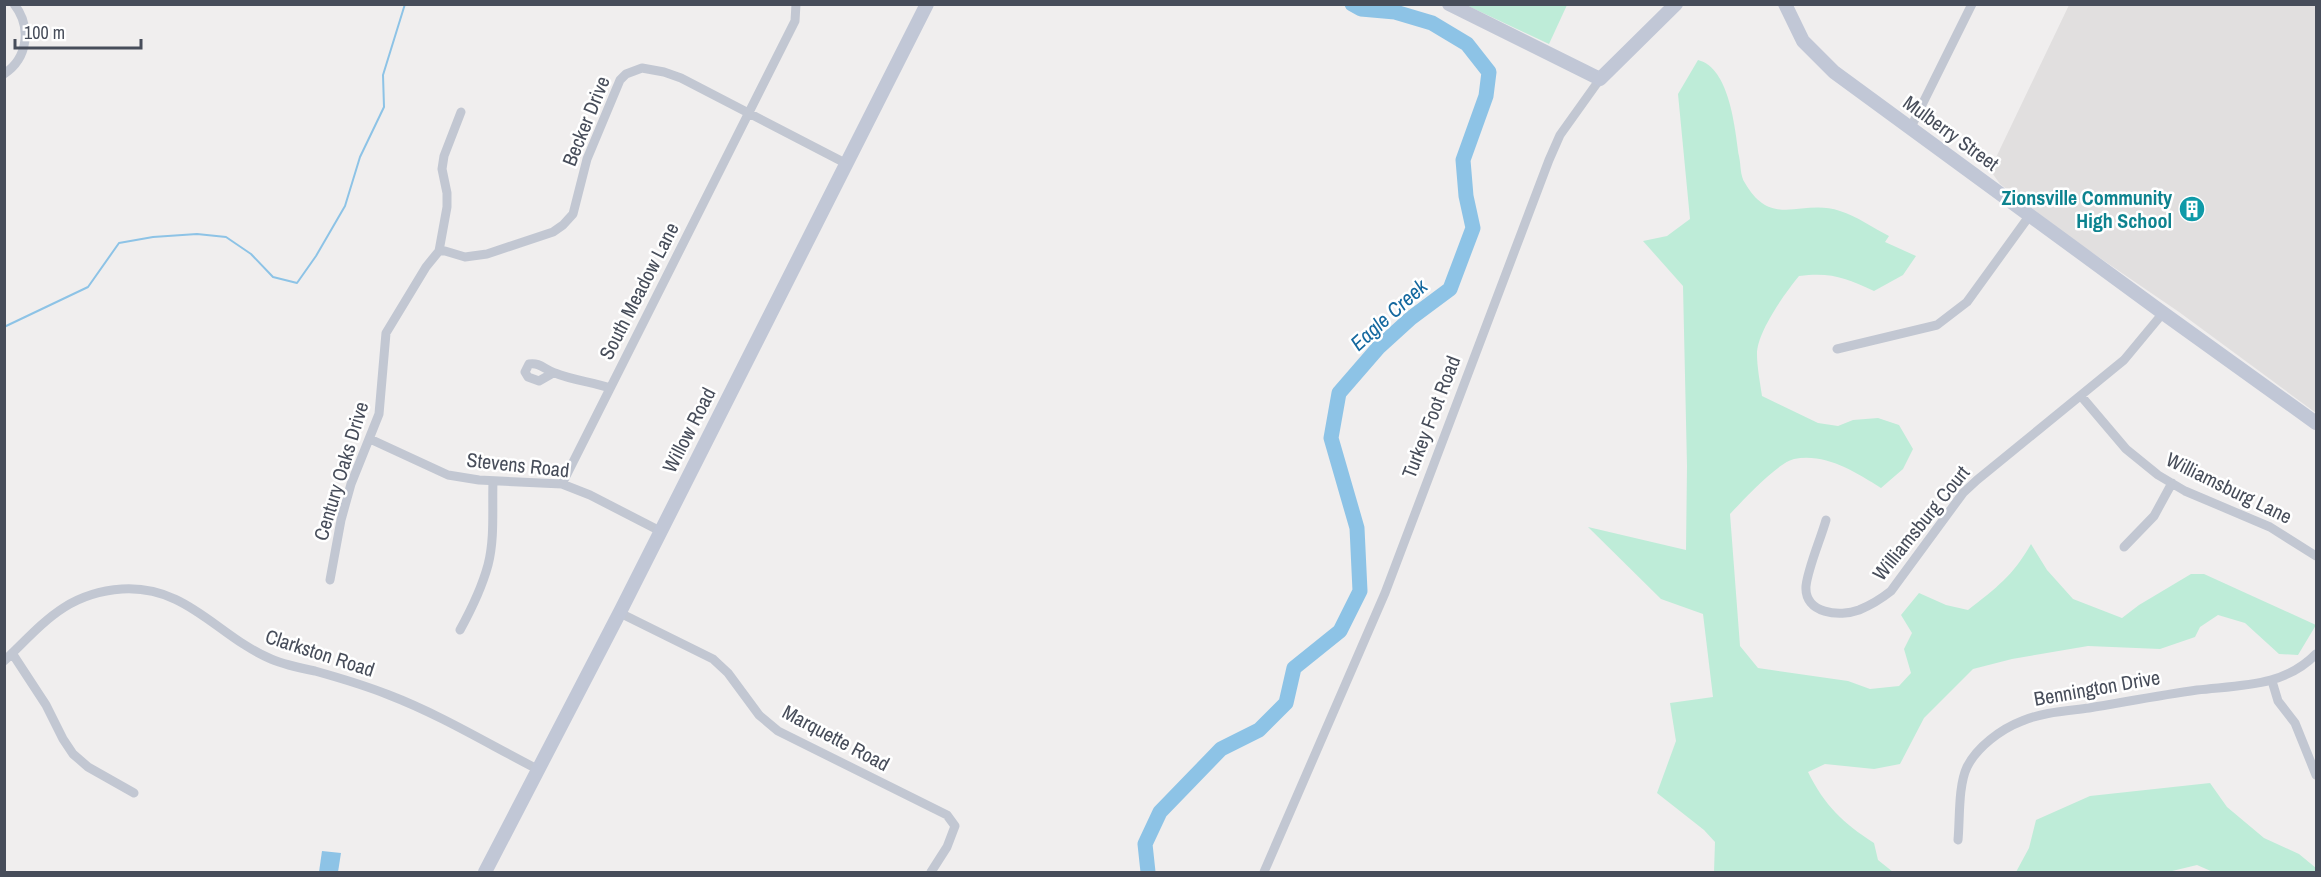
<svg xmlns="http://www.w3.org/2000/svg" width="2321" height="877" viewBox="0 0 2321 877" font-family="'Archivo Narrow',sans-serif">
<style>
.education{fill:#e1dfdf}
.green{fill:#beecd8}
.water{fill:#8dc3e6}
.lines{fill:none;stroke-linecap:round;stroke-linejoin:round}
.stream{stroke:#8dc3e6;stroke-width:2}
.river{stroke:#8dc3e6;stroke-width:15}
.street{stroke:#c2c7d2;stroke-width:9}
.secondary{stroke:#c1c7d6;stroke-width:14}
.labels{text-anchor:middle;stroke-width:5;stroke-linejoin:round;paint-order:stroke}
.street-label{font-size:20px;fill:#474d5a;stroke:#fff}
.culture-label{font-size:20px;font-weight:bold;fill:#0d838f;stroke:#fff;text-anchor:end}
.water-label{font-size:21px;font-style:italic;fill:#14689f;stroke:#fff}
</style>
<rect width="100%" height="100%" fill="#f0eeee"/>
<path class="education" d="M2069 5H2316V413L2179 312 2075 241 2000 184 1990 170Z"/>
<path class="green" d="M1466 5H1567L1549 44Z
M1698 60C1730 68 1735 129 1739 156 1741 165 1740 176 1745 183 1772 230 1802 198 1840 211 1857 216 1873 228 1889 236L1885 242 1916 256 1903 275 1874 291C1845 278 1832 272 1799 276 1785 293 1757 332 1757 354 1757 367 1760 382 1762 396L1818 423 1838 426 1853 420 1878 418 1899 425 1913 449 1903 469 1881 488C1855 472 1826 453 1794 459 1777 463 1742 501 1730 514L1740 646 1758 668 1848 681 1870 689 1899 686 1911 673 1904 649 1912 633 1901 615 1919 593 1946 605 1968 610C1996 588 2013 576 2031 544L2047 570 2073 599 2122 618 2139 605 2191 574H2204L2316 625 2298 655 2279 654 2245 623 2218 615 2200 627 2195 637 2160 649 2088 646 2012 659 1973 669 1924 718 1900 764 1874 769 1825 764 1808 772C1825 806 1843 823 1874 843L1878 860 1893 872H1714L1715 842 1704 830 1657 793 1676 741 1670 703 1713 697 1703 614 1661 599 1588 527 1686 550 1687 466 1683 286 1643 241 1667 236 1690 219 1678 94Z
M2210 783 2227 807 2264 838 2299 854 2316 868V872H2213L2197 865 2168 872H2016L2029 848 2036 820 2090 796Z"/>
<path class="water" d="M322 851 341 853 338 872H319Z"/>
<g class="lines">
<path class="stream" d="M4 327 88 287 119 243 153 237 197 234 226 237 251 254 273 277 297 283 316 256 345 206 360 157 384 107 383 75 405 4"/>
<path class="river" d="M1148 872 1145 844 1160 812 1221 749 1259 730 1286 703 1294 668 1340 631 1360 591 1357 528 1331 438 1339 393 1378 348 1411 318 1450 289 1473 228 1466 196 1463 160 1486 96 1489 72 1467 44 1432 23 1395 12 1361 9 1352 4"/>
<path class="street" d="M4 74C28 58 32 27 14 4
M1911 127 1972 4
M439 251 447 207V193L442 169 444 156 461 112
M1837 349 1937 325 1967 302 2030 215
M553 373 539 381 528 377 525 372 529 364C540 362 545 370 555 373 572 380 592 382 610 388
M2081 396 2126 449 2158 475 2185 491 2270 527 2316 556
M370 439 448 475 479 480 562 484 590 495 660 531
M562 484 795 21 796 4
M1826 520C1821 538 1808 568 1806 586 1804 614 1840 617 1859 610 1871 605 1881 599 1891 591L1963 493 1977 480 2124 360 2163 313
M2124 547 2154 516 2172 483
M330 580 341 520 351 484 379 414 386 333 426 267 439 251H445L465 257 487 254 553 232 563 225 573 214 587 159 620 80 626 74 642 68 664 72 681 78 847 164
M620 613 713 659 728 673 759 715 778 731 947 815 955 826 947 847 931 872
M460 630C471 610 482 587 488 565 495 538 492 508 493 481
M12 653 46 705 63 739 73 754 88 767 134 793
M4 661C42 625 65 593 122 589 187 585 217 636 271 659 285 665 300 668 315 671 340 678 364 685 389 695 441 715 490 745 539 770
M2272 681 2278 701 2295 723 2316 775
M1958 840C1960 819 1958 786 1967 767 1977 747 2001 729 2022 721 2043 712 2067 711 2089 708 2125 702 2161 695 2197 690 2241 685 2284 687 2316 654
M1264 872 1385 593 1549 160 1560 135 1600 79"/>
<path class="secondary" d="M1449 4 1600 79 1676 4
M1785 4 1803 41 1834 72 2163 313 2316 423
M485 872 621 610 927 4"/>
</g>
<defs>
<symbol id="building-disc" viewBox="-11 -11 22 22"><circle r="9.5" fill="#0f9aa8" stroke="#fff"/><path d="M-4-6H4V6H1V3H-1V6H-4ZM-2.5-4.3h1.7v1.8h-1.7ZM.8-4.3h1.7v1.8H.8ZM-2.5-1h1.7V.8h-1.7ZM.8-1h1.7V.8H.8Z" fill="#fff"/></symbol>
</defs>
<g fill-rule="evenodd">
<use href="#building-disc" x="2177" y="194" width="30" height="30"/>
</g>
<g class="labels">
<g class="street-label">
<text transform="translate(586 121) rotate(-68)" y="7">Becker Drive</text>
<text transform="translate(1951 133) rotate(36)" y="7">Mulberry Street</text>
<text transform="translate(639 291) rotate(-63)" y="7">South Meadow Lane</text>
<text transform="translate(1431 417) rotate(-69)" y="7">Turkey Foot Road</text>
<text transform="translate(689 430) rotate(-63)" y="7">Willow Road</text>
<text transform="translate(518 465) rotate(6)" y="7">Stevens Road</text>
<text transform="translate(341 471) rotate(-73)" y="7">Century Oaks Drive</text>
<text transform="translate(2229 488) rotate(26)" y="7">Williamsburg Lane</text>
<text transform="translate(1921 523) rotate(-51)" y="7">Williamsburg Court</text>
<text transform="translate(320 653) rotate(18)" y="7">Clarkston Road</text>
<text transform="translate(2097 688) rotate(-10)" y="7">Bennington Drive</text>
<text transform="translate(836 738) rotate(28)" y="7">Marquette Road</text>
</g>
<g class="culture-label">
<text x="2172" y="205">Zionsville Community<tspan x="2172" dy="23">High School</tspan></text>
</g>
<g class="water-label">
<text transform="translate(1389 315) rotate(-42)" y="7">Eagle Creek</text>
</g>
</g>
<rect width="2321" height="877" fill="none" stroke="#474d5a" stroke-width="12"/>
<path d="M15 39v9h126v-9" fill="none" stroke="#474d5a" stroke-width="3"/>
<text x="24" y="39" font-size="18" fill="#474d5a" stroke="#ffffff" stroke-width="4.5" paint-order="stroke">100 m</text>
</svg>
